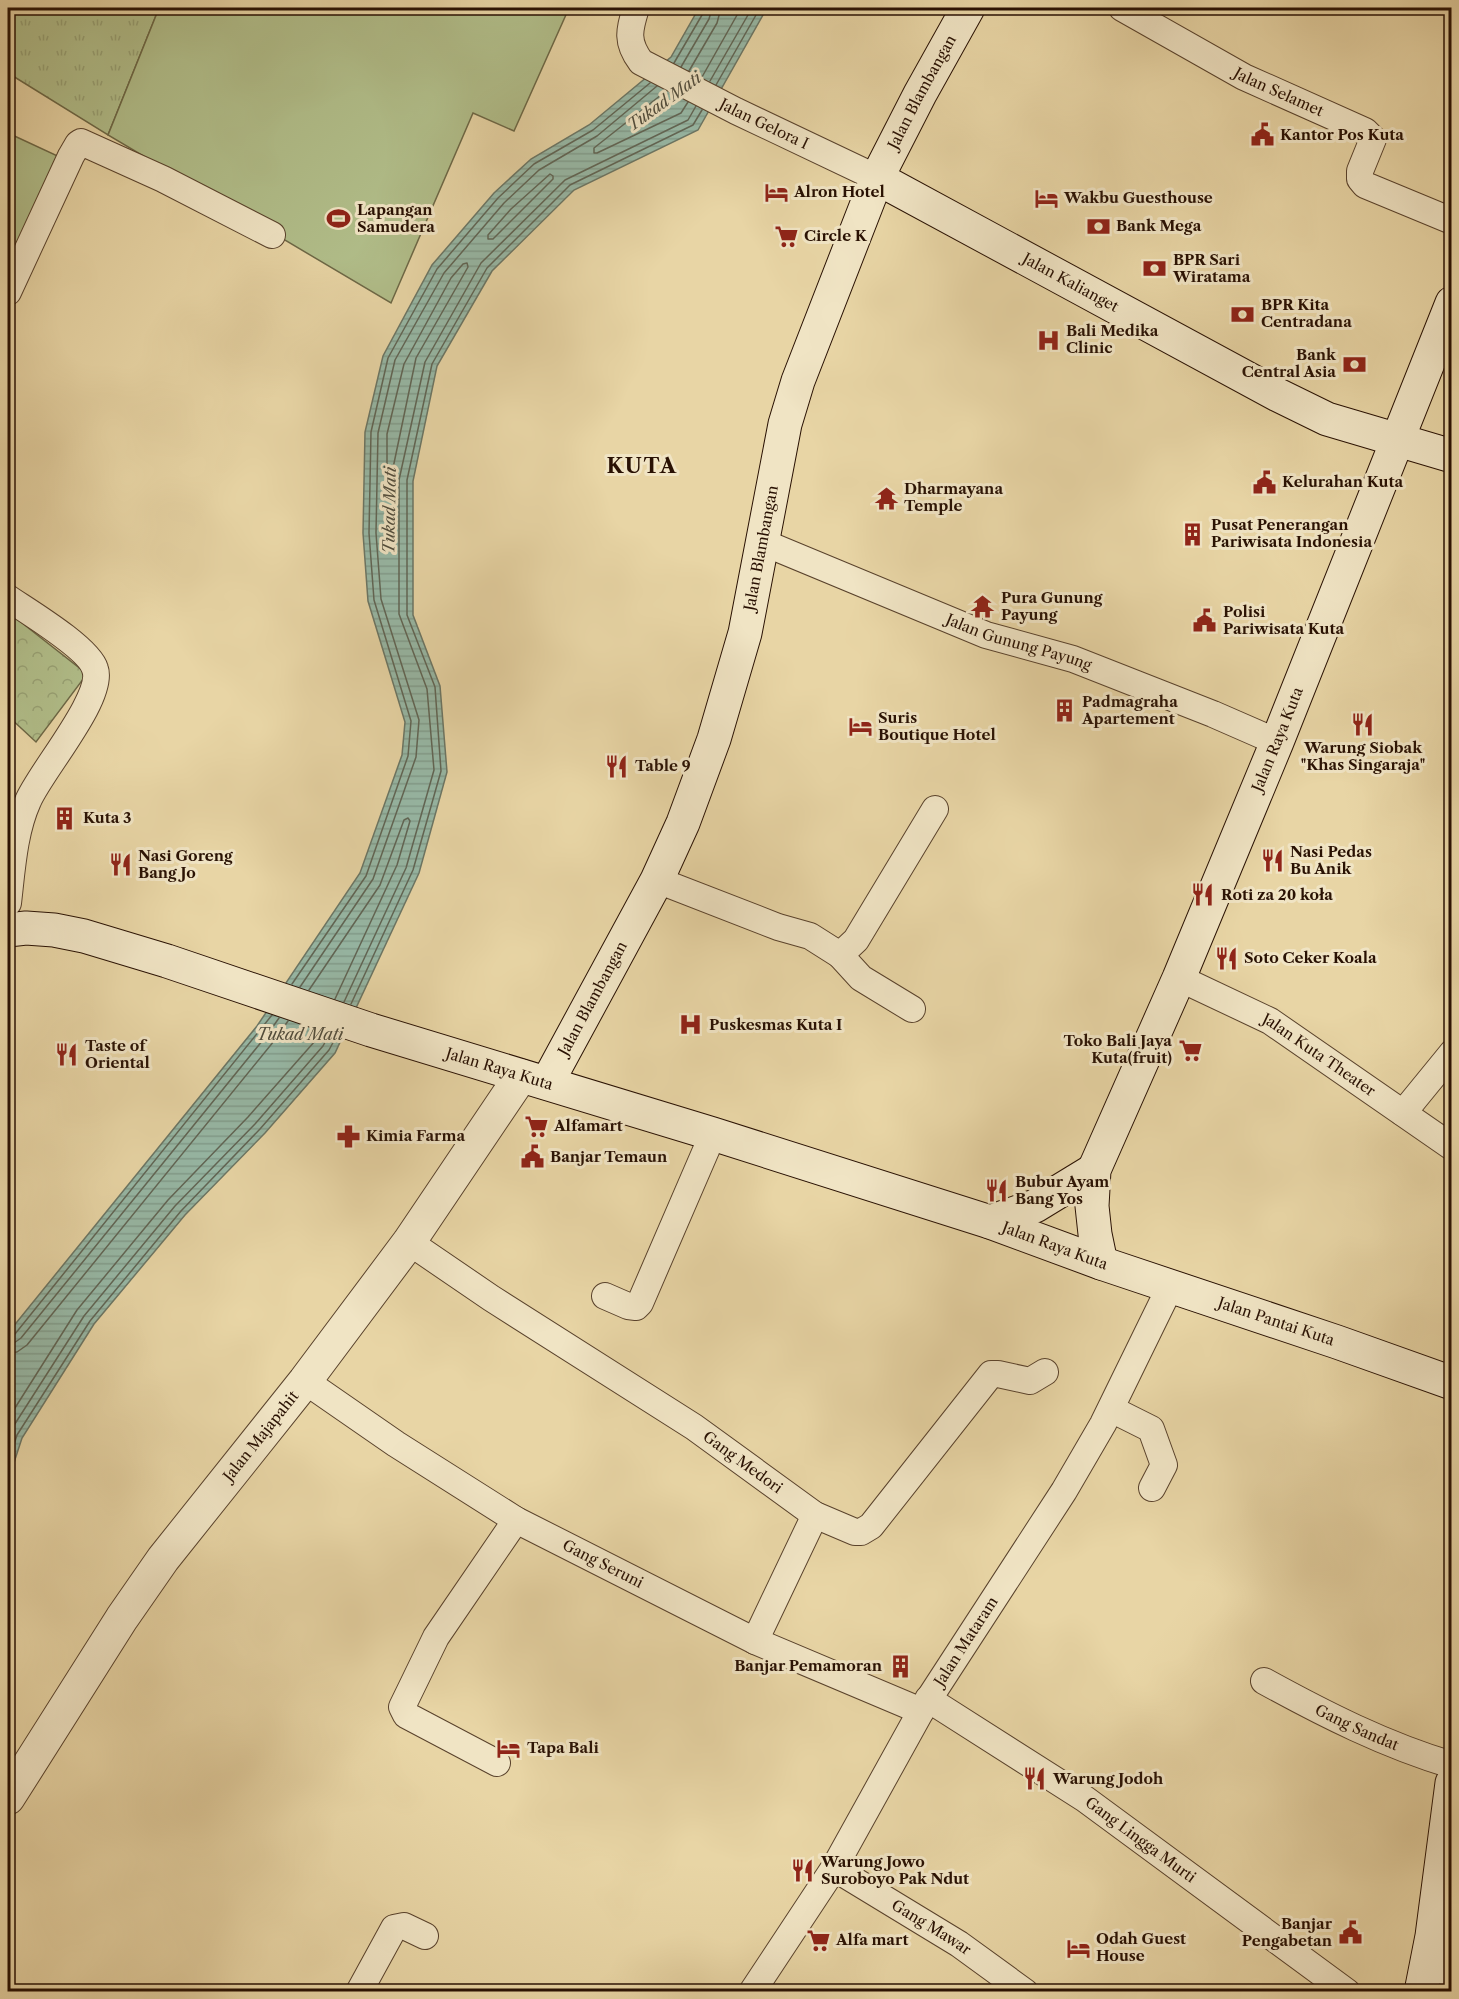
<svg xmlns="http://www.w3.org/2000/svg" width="1459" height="1999" viewBox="0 0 1459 1999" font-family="'Libre Caslon Text',serif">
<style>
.grass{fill:url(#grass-tufts);stroke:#6d6846;stroke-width:1.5}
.forest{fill:url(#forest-crowns);stroke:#6d6846;stroke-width:1.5}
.garden{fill:#b1be8a;stroke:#6d6846;stroke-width:1.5}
.water{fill:url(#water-rules);stroke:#6b7665;stroke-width:1.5}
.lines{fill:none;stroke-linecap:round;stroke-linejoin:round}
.shore{stroke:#606555;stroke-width:1.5}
.minor-casing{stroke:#59422c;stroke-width:28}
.tertiary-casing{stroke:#59422c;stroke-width:35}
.secondary-casing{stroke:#291103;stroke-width:35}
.minor{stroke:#f0e4c4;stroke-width:26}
.tertiary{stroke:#f0e4c4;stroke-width:33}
.secondary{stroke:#f0e4c4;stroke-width:33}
.labels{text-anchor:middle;stroke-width:6;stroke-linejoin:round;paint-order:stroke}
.street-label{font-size:15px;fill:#291103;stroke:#f0e4c4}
.poi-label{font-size:15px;font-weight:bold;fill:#291103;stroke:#f0e4c4;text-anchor:start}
.water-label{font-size:16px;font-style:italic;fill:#504c3c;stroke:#f0e4c4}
.district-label{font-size:21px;font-weight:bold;letter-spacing:1.5px;fill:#291103;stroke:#f0e4c4}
</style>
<defs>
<pattern id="grass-tufts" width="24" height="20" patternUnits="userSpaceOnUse" patternTransform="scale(1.5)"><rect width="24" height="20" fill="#b1be8a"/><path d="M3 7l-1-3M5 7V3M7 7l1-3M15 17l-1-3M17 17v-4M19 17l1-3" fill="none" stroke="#98a275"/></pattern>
<pattern id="forest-crowns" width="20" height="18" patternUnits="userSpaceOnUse" patternTransform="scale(1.5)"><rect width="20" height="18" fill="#b1be8a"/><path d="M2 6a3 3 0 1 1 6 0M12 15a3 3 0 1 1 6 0" fill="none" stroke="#98a275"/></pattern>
<pattern id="water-rules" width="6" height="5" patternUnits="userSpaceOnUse" patternTransform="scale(1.5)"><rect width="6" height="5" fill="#97b9a7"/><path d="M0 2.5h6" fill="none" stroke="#829e8e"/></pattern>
</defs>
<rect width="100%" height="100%" fill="#e8d5a5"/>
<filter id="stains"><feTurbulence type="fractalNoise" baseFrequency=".00333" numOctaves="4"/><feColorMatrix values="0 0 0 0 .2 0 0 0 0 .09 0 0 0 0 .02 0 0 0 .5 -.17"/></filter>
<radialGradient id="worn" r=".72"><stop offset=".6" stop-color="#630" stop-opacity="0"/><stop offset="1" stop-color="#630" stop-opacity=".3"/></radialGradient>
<path class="grass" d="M8 8H23L39 14 42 8H159L108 135 8 73Z"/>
<path class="forest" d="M8 612 87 674 36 742 8 716Z"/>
<path class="garden" d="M159 8H569L514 131 473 113 391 303 108 135Z
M8 133 62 158 8 267Z"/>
<path class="water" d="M699 8H767L698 130 574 190 492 271 437 366 413 481V615L440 686 447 772 419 873 335 1053 265 1133 185 1215 94 1324 22 1438 8 1481V1333L257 1026 360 873 402 755 405 722 368 601 363 533 365 432 383 356 432 265 494 193 531 159 589 125 671 57Z"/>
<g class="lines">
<path class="shore" d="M674 63 702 15 704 8
M681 67 709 19 712 8
M689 71 717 23 721 8
M702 77 741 8
M710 81 752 8
M716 85 760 8
M666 91 594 148V153H597L681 113 688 102
M550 174 553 176V179L493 239H488V235L511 209Z
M467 263 468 267 416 358 393 468 389 470 387 467V434L404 364 451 278 463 264Z
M292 984 366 876 408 756 411 721 374 600 369 533 371 432 388 358 437 269 498 198 534 164 593 130 650 83
M300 987 373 879 416 757 419 720 381 599 376 533 378 433 395 360 444 273 504 203 539 170 597 136 657 86
M309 990 380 885 404 820 408 818 410 821 397 865 335 999
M344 1002 406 868 434 770 427 689 399 614V480L425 362 481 263 565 180 688 120 696 106
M351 1004 413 870 441 771 435 687 407 615V480L432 364 487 268 570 185 693 125 702 110
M8 1336 15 1334 272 1015
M8 1344 14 1343 21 1338 267 1035 279 1018
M8 1353 17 1352 27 1345 274 1041 288 1021
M8 1419 77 1310 168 1200 248 1117 315 1041 320 1032
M8 1440 11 1430 84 1316 175 1206 255 1124 323 1046 329 1035
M8 1463 17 1435 90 1321 181 1211 260 1129 329 1050 336 1037"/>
<defs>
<g id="minor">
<path id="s1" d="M636 8C629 30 626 42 641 62L736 111 877 178"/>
<path id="s2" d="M1122 8 1244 77 1365 131 1373 139 1360 171V179L1365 185 1452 221"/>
<path d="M8 292 71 156 78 144 81 142 163 179 272 235"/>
<path id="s3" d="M762 542 986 635 1073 659 1213 714 1277 742"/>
<path d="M8 598C27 611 89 648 95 669 105 697 40 772 28 801 14 832 12 869 8 903"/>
<path d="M657 880 778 927 810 936 840 955 856 940 935 809"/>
<path d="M840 955 861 978 912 1009"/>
<path id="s4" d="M1179 978 1270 1021 1452 1147"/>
<path d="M1403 1113 1452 1053"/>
<path id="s5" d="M409 1242 491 1298 694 1427 815 1515 855 1532H861L871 1526 991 1374H998L1030 1381 1045 1372"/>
<path d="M605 1296 628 1306 636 1307 640 1303 713 1134"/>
<path id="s6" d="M305 1381 396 1444 516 1520 755 1641 921 1711"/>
<path d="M1111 1409 1151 1429 1164 1465 1152 1488"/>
<path d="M755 1641 815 1515"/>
<path id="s7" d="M1264 1681C1324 1714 1385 1745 1452 1765"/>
<path id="s8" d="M928 1699 1085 1799 1347 1992"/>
<path d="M497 1763 406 1715 402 1707 436 1637 516 1520"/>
<path id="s9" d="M834 1868 959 1944 1025 1992"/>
<path d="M1427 1963 1452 1975"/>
<path d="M359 1992 394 1928 404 1926 425 1936"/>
<path id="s10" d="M752 1992 834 1868 921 1711 1064 1491 1103 1424 1170 1287"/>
</g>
<g id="tertiary">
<path id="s11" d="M8 1798 122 1618 163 1559 305 1381 409 1242 521 1076"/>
</g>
<g id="secondary">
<path id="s12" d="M877 178 1278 395 1327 419 1452 456"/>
<path id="s13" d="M8 930 26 928 54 930 84 936 167 961 371 1030 713 1134 990 1222 1101 1263 1337 1342 1452 1383"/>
<path id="s14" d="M547 1083 657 880 683 823 714 739 745 633 785 424 798 381 877 178 920 94 968 8"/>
<path d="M990 1222 1035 1206 1094 1170"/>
<path id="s15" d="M1101 1263 1095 1234 1092 1206 1094 1170 1179 978 1277 742 1452 303"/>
<path d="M1421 1992 1432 1936 1452 1783"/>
</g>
</defs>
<use href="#minor" class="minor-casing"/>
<use href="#tertiary" class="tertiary-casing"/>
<use href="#secondary" class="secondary-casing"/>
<use href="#minor" class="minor"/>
<use href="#tertiary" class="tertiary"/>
<use href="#secondary" class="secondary"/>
</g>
<defs>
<symbol id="civic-bare" viewBox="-9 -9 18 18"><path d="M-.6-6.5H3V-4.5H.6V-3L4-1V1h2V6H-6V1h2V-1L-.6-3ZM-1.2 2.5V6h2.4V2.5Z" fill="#8f2418" stroke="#f0e4c4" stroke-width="2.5" paint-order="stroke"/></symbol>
<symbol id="hotel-bare" viewBox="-9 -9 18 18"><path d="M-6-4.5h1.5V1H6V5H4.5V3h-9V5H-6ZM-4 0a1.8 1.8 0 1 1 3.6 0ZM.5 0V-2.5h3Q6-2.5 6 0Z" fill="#8f2418" stroke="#f0e4c4" stroke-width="2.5" paint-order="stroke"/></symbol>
<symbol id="stadium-bare" viewBox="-9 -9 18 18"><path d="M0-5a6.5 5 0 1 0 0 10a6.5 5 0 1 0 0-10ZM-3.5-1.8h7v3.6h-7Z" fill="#8f2418" stroke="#f0e4c4" stroke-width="2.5" paint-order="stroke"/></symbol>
<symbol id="bank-bare" viewBox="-9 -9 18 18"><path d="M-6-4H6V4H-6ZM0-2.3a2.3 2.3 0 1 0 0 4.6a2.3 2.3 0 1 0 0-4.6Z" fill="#8f2418" stroke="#f0e4c4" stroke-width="2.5" paint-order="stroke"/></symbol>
<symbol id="supermarket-bare" viewBox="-9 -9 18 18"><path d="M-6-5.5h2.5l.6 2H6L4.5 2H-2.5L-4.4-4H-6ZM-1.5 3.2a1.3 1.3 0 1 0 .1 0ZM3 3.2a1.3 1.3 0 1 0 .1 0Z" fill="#8f2418" stroke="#f0e4c4" stroke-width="2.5" paint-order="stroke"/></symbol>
<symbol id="hospital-bare" viewBox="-9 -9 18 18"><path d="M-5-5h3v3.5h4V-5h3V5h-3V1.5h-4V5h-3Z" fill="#8f2418" stroke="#f0e4c4" stroke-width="2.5" paint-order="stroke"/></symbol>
<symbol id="temple-bare" viewBox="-9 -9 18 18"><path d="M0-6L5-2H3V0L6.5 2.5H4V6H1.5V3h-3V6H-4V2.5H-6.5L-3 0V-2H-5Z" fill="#8f2418" stroke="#f0e4c4" stroke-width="2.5" paint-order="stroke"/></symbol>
<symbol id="building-bare" viewBox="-9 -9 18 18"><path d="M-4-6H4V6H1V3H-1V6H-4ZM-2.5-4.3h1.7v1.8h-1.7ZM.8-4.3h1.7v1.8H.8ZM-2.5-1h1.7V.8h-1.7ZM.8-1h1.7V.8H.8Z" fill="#8f2418" stroke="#f0e4c4" stroke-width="2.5" paint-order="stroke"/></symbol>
<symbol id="restaurant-bare" viewBox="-9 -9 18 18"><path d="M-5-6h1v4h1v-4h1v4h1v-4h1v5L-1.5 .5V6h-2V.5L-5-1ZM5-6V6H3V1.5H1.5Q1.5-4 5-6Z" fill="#8f2418" stroke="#f0e4c4" stroke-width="2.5" paint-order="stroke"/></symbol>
<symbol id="pharmacy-bare" viewBox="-9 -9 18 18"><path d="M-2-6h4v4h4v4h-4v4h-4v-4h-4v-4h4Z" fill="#8f2418" stroke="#f0e4c4" stroke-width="2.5" paint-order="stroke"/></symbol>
</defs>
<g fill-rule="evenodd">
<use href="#civic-bare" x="1246" y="118" width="33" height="33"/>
<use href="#hotel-bare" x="760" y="176" width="33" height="33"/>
<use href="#hotel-bare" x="1030" y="182" width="33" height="33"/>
<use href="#stadium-bare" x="322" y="202" width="33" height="33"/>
<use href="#bank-bare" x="1082" y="210" width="33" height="33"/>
<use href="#supermarket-bare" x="770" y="220" width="33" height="33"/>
<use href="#bank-bare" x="1138" y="252" width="33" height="33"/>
<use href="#bank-bare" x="1226" y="298" width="33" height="33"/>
<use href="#hospital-bare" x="1032" y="324" width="33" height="33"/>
<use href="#bank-bare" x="1338" y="348" width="33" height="33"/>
<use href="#civic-bare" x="1248" y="466" width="33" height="33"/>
<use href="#temple-bare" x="870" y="482" width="33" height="33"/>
<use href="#building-bare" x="1176" y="518" width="33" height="33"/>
<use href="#temple-bare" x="966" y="590" width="33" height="33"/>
<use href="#civic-bare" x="1188" y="604" width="33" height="33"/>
<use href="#building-bare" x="1048" y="694" width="33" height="33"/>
<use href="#restaurant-bare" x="1346" y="708" width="33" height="33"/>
<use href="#hotel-bare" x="844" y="710" width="33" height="33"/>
<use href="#restaurant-bare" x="600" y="750" width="33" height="33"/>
<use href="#building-bare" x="48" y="802" width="33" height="33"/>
<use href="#restaurant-bare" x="1256" y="844" width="33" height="33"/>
<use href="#restaurant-bare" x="104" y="848" width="33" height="33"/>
<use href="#restaurant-bare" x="1186" y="878" width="33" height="33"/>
<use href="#restaurant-bare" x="1210" y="942" width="33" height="33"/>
<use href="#hospital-bare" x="674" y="1008" width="33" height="33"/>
<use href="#supermarket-bare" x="1174" y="1034" width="33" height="33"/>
<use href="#restaurant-bare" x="50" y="1038" width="33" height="33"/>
<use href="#supermarket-bare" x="520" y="1110" width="33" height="33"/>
<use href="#pharmacy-bare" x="332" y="1120" width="33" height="33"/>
<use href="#civic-bare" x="516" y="1140" width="33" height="33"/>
<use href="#restaurant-bare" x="980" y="1174" width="33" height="33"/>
<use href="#building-bare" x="884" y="1650" width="33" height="33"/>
<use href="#hotel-bare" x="492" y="1732" width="33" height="33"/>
<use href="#restaurant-bare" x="1018" y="1762" width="33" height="33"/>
<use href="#restaurant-bare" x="786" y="1854" width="33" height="33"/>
<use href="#civic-bare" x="1334" y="1916" width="33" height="33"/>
<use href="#supermarket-bare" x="802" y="1924" width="33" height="33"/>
<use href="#hotel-bare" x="1062" y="1932" width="33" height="33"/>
</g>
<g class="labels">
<g class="street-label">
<text dy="5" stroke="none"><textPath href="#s14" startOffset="1066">Jalan Blambangan</textPath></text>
<text dy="5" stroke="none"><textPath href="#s2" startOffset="178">Jalan Selamet</textPath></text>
<text dy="5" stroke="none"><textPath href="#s1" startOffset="195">Jalan Gelora I</textPath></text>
<text dy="5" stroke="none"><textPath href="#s12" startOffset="220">Jalan Kalianget</textPath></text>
<text dy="5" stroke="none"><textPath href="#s14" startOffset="580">Jalan Blambangan</textPath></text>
<text dy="5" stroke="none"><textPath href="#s3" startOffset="276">Jalan Gunung Payung</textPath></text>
<text dy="5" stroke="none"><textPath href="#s15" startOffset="562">Jalan Raya Kuta</textPath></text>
<text dy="5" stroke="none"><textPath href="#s14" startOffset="96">Jalan Blambangan</textPath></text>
<text dy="5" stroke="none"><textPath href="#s4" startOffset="160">Jalan Kuta Theater</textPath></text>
<text dy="5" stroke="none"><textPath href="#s13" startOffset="513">Jalan Raya Kuta</textPath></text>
<text dy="5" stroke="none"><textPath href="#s13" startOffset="1096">Jalan Raya Kuta</textPath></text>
<text dy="5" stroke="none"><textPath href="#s13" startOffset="1330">Jalan Pantai Kuta</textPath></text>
<text dy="5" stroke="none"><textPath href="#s11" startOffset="442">Jalan Majapahit</textPath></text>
<text dy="5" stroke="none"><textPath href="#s5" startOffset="400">Gang Medori</textPath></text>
<text dy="5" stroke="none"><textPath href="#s6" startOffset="350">Gang Seruni</textPath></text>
<text dy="5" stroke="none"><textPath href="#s10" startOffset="411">Jalan Mataram</textPath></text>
<text dy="5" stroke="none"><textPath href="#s7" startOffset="104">Gang Sandat</textPath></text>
<text dy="5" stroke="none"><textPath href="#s8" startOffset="255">Gang Lingga Murti</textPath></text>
<text dy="5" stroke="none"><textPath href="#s9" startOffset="114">Gang Mawar</textPath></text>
</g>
<g class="poi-label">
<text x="1280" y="140">Kantor Pos Kuta</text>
<text x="794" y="197">Alron Hotel</text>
<text x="1064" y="203">Wakbu Guesthouse</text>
<text x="357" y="215">Lapangan<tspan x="357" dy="17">Samudera</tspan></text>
<text x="1116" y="231">Bank Mega</text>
<text x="804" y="241">Circle K</text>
<text x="1173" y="265">BPR Sari<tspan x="1173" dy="17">Wiratama</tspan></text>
<text x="1261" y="310">BPR Kita<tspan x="1261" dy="17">Centradana</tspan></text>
<text x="1066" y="336">Bali Medika<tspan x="1066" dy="17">Clinic</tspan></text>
<text x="1336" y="360" text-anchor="end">Bank<tspan x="1336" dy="17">Central Asia</tspan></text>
<text x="1282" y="487">Kelurahan Kuta</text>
<text x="904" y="494">Dharmayana<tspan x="904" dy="17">Temple</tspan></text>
<text x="1211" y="530">Pusat Penerangan<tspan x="1211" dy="17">Pariwisata Indonesia</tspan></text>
<text x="1001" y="603">Pura Gunung<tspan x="1001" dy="17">Payung</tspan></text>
<text x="1223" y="617">Polisi<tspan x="1223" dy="17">Pariwisata Kuta</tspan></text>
<text x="1082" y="707">Padmagraha<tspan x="1082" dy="17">Apartement</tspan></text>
<text x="878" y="723">Suris<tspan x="878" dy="17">Boutique Hotel</tspan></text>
<text x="1363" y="753" text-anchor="middle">Warung Siobak<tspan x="1363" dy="17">"Khas Singaraja"</tspan></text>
<text x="635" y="771">Table 9</text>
<text x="83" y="823">Kuta 3</text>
<text x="1290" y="857">Nasi Pedas<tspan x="1290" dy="17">Bu Anik</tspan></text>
<text x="138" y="861">Nasi Goreng<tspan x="138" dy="17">Bang Jo</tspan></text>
<text x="1221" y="900">Roti za 20 koła</text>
<text x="1244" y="963">Soto Ceker Koala</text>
<text x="709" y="1030">Puskesmas Kuta I</text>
<text x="1172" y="1046" text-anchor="end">Toko Bali Jaya<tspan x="1172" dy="17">Kuta(fruit)</tspan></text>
<text x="85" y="1051">Taste of<tspan x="85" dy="17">Oriental</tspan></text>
<text x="554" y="1131">Alfamart</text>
<text x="366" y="1141">Kimia Farma</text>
<text x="550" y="1162">Banjar Temaun</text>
<text x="1015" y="1187">Bubur Ayam<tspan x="1015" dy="17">Bang Yos</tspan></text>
<text x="882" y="1671" text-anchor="end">Banjar Pemamoran</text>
<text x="527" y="1753">Tapa Bali</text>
<text x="1053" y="1784">Warung Jodoh</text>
<text x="821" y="1867">Warung Jowo<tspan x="821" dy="17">Suroboyo Pak Ndut</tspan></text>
<text x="1332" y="1929" text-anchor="end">Banjar<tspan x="1332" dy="17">Pengabetan</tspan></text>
<text x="1096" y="1944">Odah Guest<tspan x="1096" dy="17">House</tspan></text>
<text x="836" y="1945">Alfa mart</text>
</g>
<g class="water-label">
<text transform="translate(664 101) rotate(-36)" y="6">Tukad Mati</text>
<text transform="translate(389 510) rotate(-89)" y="6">Tukad Mati</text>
<text x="300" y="1040">Tukad Mati</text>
</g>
<g class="district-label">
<text x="642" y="473">KUTA</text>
</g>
</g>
<rect width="1459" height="1999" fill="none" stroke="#e8d5a5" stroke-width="30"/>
<rect x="9" y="9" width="1441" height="1981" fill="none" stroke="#291103" stroke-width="3"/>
<rect x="15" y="15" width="1429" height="1969" fill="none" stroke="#291103" stroke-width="1.5"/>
<rect width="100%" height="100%" filter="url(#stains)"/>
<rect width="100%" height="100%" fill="url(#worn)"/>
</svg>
